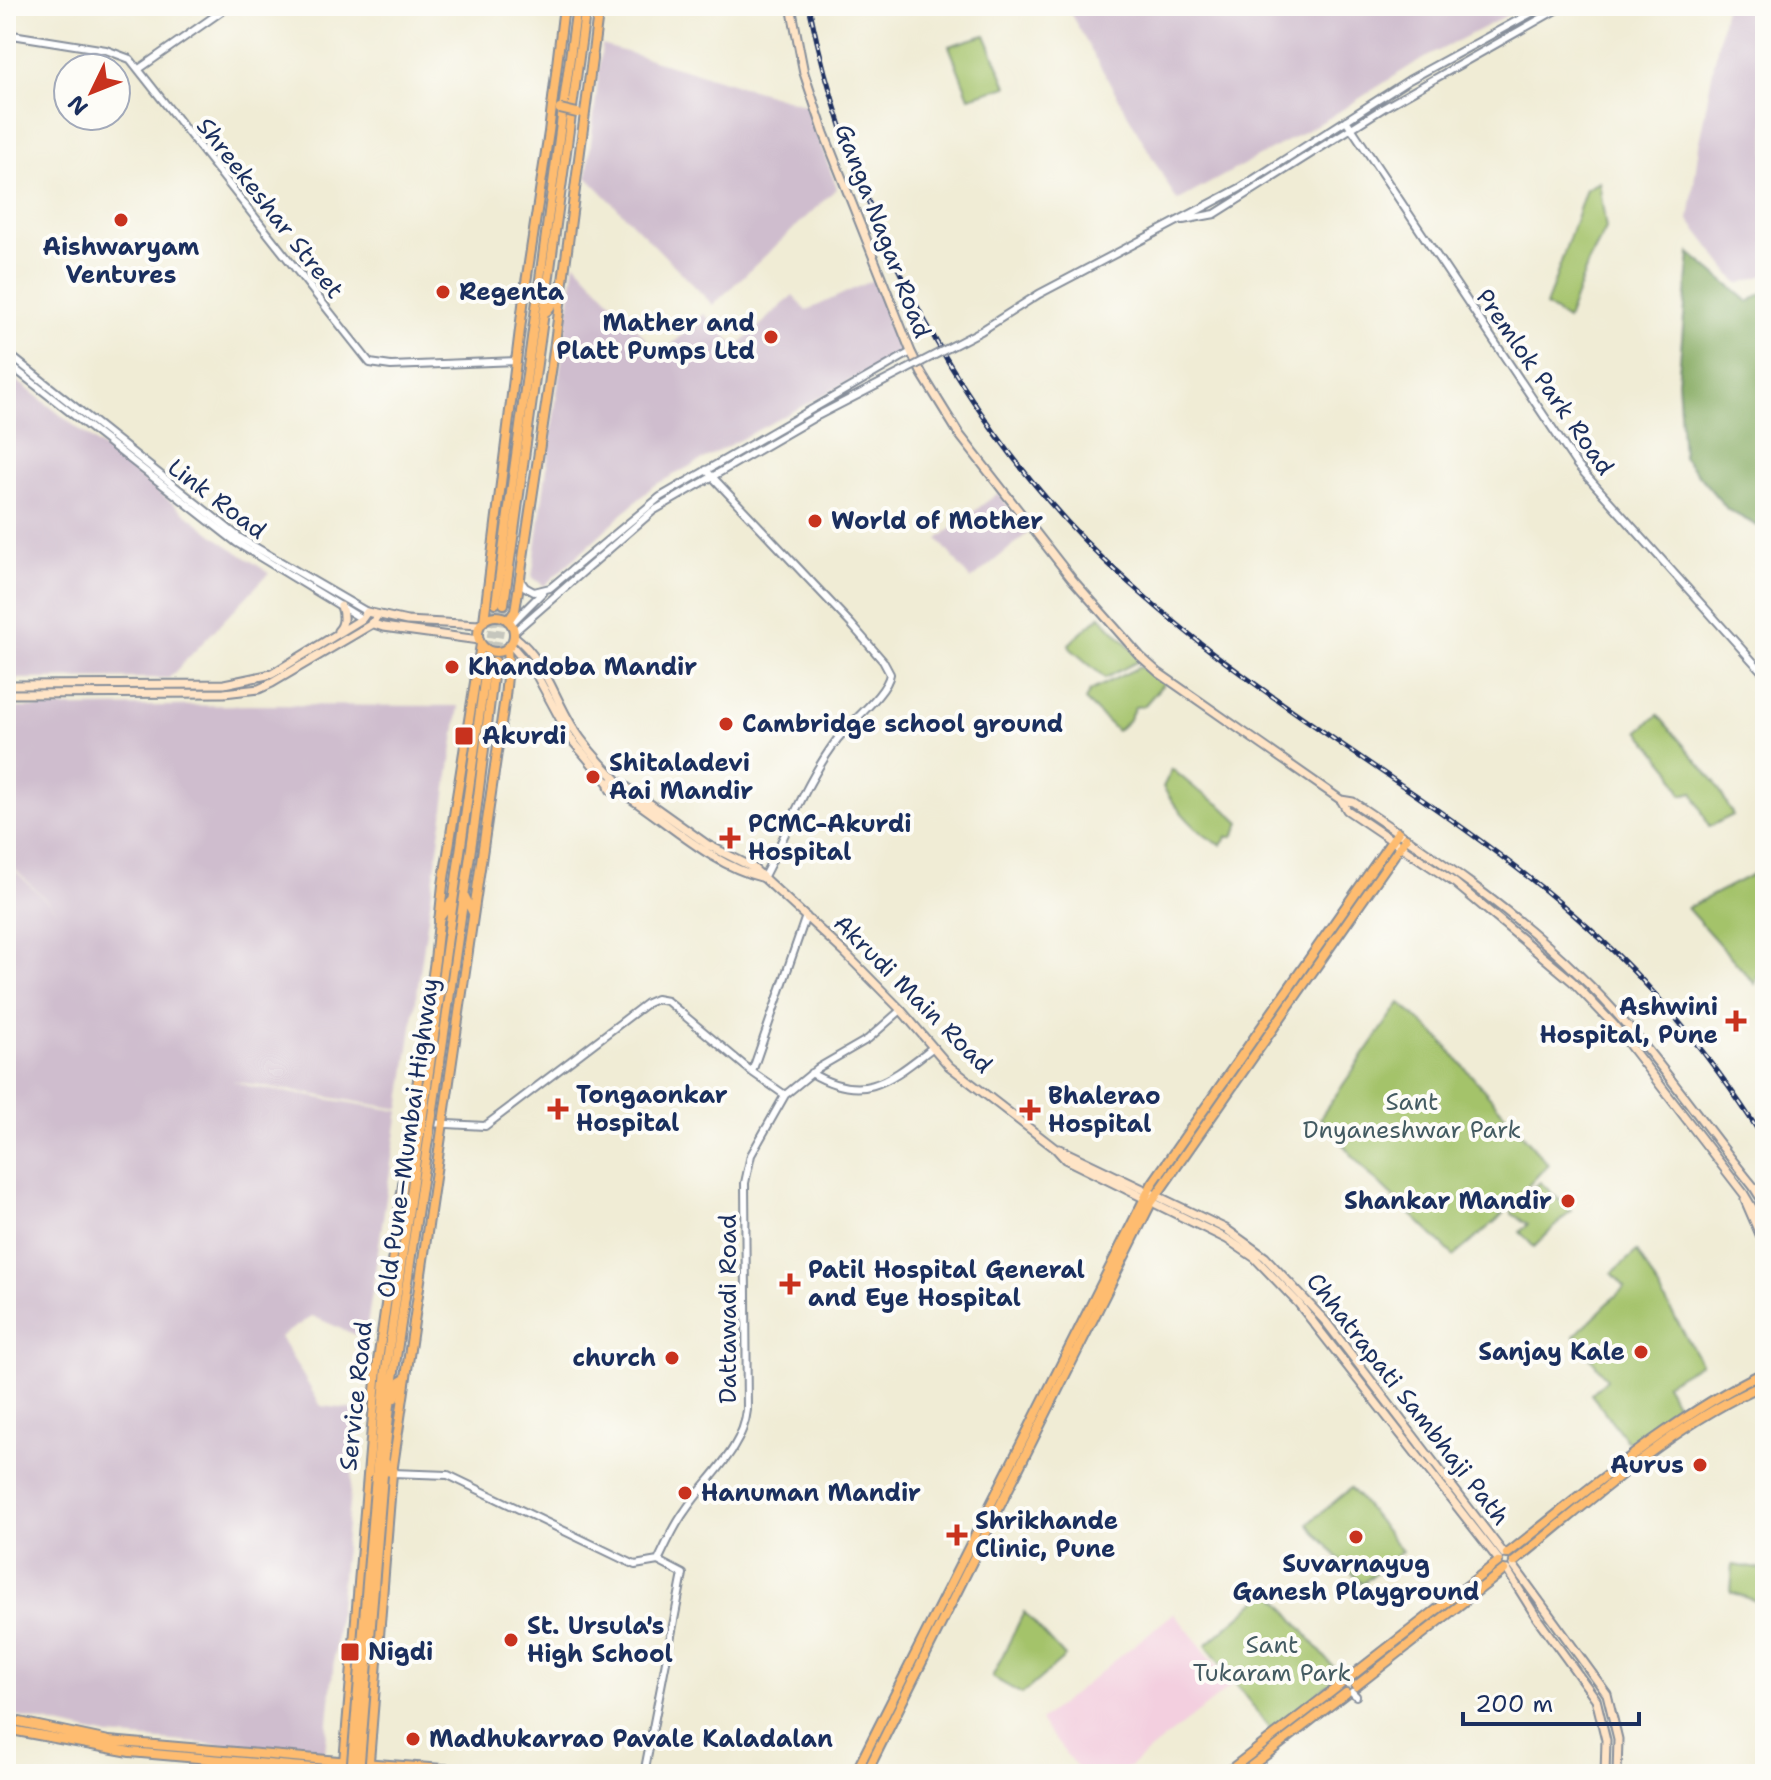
<svg xmlns="http://www.w3.org/2000/svg" width="1771" height="1780" viewBox="0 0 1771 1780" font-family="'Shantell Sans',sans-serif">
<style>
.built{fill:#f3cfdf}
.industrial{fill:#cfbdce}
.green{fill:#a4c36b;stroke:#607964;stroke-width:2}
.forest{fill:#83a95f;stroke:#4f6c5e;stroke-width:2}
.lines{fill:none;stroke-linecap:round;stroke-linejoin:round}
.trunk-tunnel{stroke:#c5c6bd;stroke-width:8;stroke-dasharray:8 4;stroke-linecap:butt}
.tertiary-casing{stroke:#868e9a;stroke-width:10}
.secondary-casing{stroke:#868e9a;stroke-width:11}
.primary-casing{stroke:#868e9a;stroke-width:12}
.trunk-casing{stroke:#868e9a;stroke-width:12}
.tertiary{stroke:#fff;stroke-width:6}
.secondary{stroke:#ffe4c6;stroke-width:7}
.primary{stroke:#febc70;stroke-width:8}
.trunk{stroke:#febc70;stroke-width:8}
.rail-casing{stroke:#1b2f5e;stroke-width:5}
.rail{stroke:#fdfcf7;stroke-width:2;stroke-dasharray:6;stroke-linecap:butt}
.tertiary-bridge-casing{stroke:#868e9a;stroke-width:10;stroke-linecap:butt}
.primary-bridge-casing{stroke:#868e9a;stroke-width:12;stroke-linecap:butt}
.trunk-bridge-casing{stroke:#868e9a;stroke-width:12;stroke-linecap:butt}
.tertiary-bridge{stroke:#fff;stroke-width:6}
.primary-bridge{stroke:#febc70;stroke-width:8}
.trunk-bridge{stroke:#febc70;stroke-width:8}
.poi-dot{fill:#c8321e;stroke:#fdfcf7;stroke-width:3}
.labels{text-anchor:middle;stroke-width:8;stroke-linejoin:round;paint-order:stroke}
.street-label{font-size:24px;fill:#1b2f5e;stroke:#fdfcf7}
.poi-label{font-size:24px;font-weight:bold;fill:#1b2f5e;stroke:#fdfcf7;text-anchor:start}
.park-label{font-size:24px;fill:#445b62;stroke:#fdfcf7}
</style>
<rect width="100%" height="100%" fill="#fdfcf7"/>
<filter id="ink" filterUnits="userSpaceOnUse"><feTurbulence type="fractalNoise" baseFrequency=".0125" numOctaves="2"/><feDisplacementMap in="SourceGraphic" scale="16" xChannelSelector="R" yChannelSelector="G"/><feConvolveMatrix kernelMatrix="1 2 1 2 8 2 1 2 1" color-interpolation-filters="sRGB"/></filter>
<filter id="wash" filterUnits="userSpaceOnUse"><feTurbulence type="fractalNoise" baseFrequency=".006" numOctaves="4" result="noise"/><feDisplacementMap in="SourceGraphic" scale="32" xChannelSelector="R" yChannelSelector="G"/><feGaussianBlur stdDeviation="1.8" result="paint"/><feColorMatrix in="noise" values="0 0 0 0 0 0 0 0 0 0 0 0 0 0 0 0 0 1.4 0 .05"/><feComposite in="paint" operator="in"/></filter>
<g filter="url(#wash)">
<rect width="100%" height="100%" fill="#f0ecd5"/>
<path class="built" d="M1174 1613 1232 1685 1121 1774H1082L1040 1721Z"/>
<path class="industrial" d="M1066 6H1525L1415 63 1329 118 1177 201Z
M1725 6H1765V275L1738 284 1689 220 1700 138Z
M602 45 806 105 837 188 713 305 587 177Z
M575 262 661 355 704 314 737 347 793 295 806 311 877 278 906 351 653 486 544 586 532 577Z
M6 372 221 541 269 573 169 678 6 679Z
M998 493 1028 533 971 580 938 539Z
M249 705 459 706 400 1109 232 1081 253 1087 399 1111 365 1339 312 1316 280 1337 321 1406 358 1410 325 1753 109 1736 6 1714V862L61 915 6 860V708Z"/>
<path class="green" d="M985 35 1007 86 969 97 949 46Z
M1599 182 1606 229 1588 263 1567 320 1546 306 1586 189Z
M1100 616 1139 656V661L1105 678 1071 649 1069 644Z
M1139 667 1159 673 1164 683 1144 706 1135 707 1128 721 1117 731 1085 700 1090 691Z
M1658 715 1715 782 1733 815 1709 827 1693 792 1682 795 1671 770 1639 731Z
M1172 769 1196 789 1222 806 1240 823 1233 837H1227L1221 845C1199 836 1175 807 1163 787Z
M1765 868V954L1755 984 1687 908Z
M1400 1003 1439 1038 1548 1164 1497 1220 1454 1256 1365 1170 1320 1118Z
M1540 1182 1571 1211 1534 1247 1520 1232 1528 1224 1512 1214V1207Z
M1637 1251 1701 1363 1665 1384 1679 1408 1628 1442 1591 1394 1607 1379 1574 1336 1625 1287 1612 1273Z
M1351 1488 1402 1551 1362 1584 1308 1524Z
M1733 1565 1765 1570V1604L1731 1592Z
M1270 1590 1340 1675 1271 1730 1206 1645Z
M1024 1612 1065 1657 1022 1694 992 1677Z"/>
<path class="forest" d="M1690 253 1749 302 1765 291V530L1728 510 1683 457 1678 381Z"/>
</g>
<g filter="url(#ink)">
<g class="lines">
<path class="trunk-tunnel" d="M487 661 496 603
M495 661 504 604"/>
<defs>
<path id="tertiary" d="M6 34 106 50 130 59 370 363 391 366 517 361
M139 69 229 6
M1346 120 1577 465 1765 675
M1183 220 1215 214 1385 107 1563 6
M1077 274 1240 188 1409 80 1544 6
M6 352 240 538 367 612
M6 362 237 543 362 619
M706 470 851 624 883 661 890 674C887 694 849 723 836 741 805 783 788 832 763 878
M520 580 525 587 534 592 550 588 660 497 911 352
M511 624 542 593
M514 632 653 511 817 416 906 370
M752 1072 806 916
M811 1073C864 1104 889 1081 932 1048
M428 1123 485 1126 647 1003 656 999 667 1001 752 1072 785 1095
M392 1473 448 1475 635 1565 658 1561
M658 1561C666 1544 674 1526 685 1511 707 1478 743 1450 747 1410L745 1183 751 1155 785 1095 818 1068 868 1039 901 1010
M1352 1692 1356 1696
M644 1774 683 1574 658 1561"/>
<path id="secondary" d="M791 6 804 73 824 133 911 352 922 374 959 434 1072 579 1140 656 1159 673 1341 800 1347 810 1455 883 1572 981 1614 1025 1744 1194 1765 1229
M371 623 383 627 479 640
M338 631C345 624 344 615 341 606
M514 636C544 659 553 695 572 726 584 745 600 763 616 779
M510 644 536 674 571 739 609 784
M6 685 224 684 272 674 362 619 367 612 407 621 480 625
M6 694 224 693 259 689 272 683 372 624 377 616
M609 786a6 6 0 1 1 12 0a6 6 0 1 1-12 0Z
M621 783 708 845 752 867 845 953 901 1010 949 1066 1056 1149 1065 1159 1227 1239 1255 1258 1299 1304 1498 1559
M619 791C664 818 710 865 761 877
M1341 800 1353 802C1432 855 1511 908 1579 975 1645 1037 1696 1116 1753 1186L1765 1205
M1059 1149 1226 1229 1265 1257 1326 1322 1504 1554
M1745 1200 1765 1246
M1763 1395 1765 1394
M1513 1565 1607 1694 1618 1739 1617 1774
M1507 1570 1537 1618 1596 1699 1606 1740 1605 1774"/>
<path id="primary" d="M478 634a18 18 0 1 1 36 0a18 18 0 1 1-36 0Z
M484 621 525 289 549 132 564 6
M508 621 515 611 552 365 599 6
M1507 1554C1590 1489 1670 1418 1765 1372
M1514 1562C1593 1499 1671 1425 1765 1384
M1349 1678 1498 1562
M1356 1686 1504 1570
M6 1719 109 1741 350 1762
M6 1729 130 1752 346 1771
M363 1763 510 1774
M343 1774 377 1368 435 960 443 885 481 644
M368 1774 392 1473 505 697 508 666 507 648
M855 1774 1152 1184 1398 832
M866 1774 1151 1203 1406 838
M1225 1774 1340 1685
M1241 1774 1346 1693"/>
<path id="trunk" d="M547 311 561 293
M496 603 577 6
M504 604 586 6
M465 897 473 913
M439 919 451 902
M423 1114 487 661
M432 1116 475 821 495 661
M395 1398 400 1382 405 1379
M386 1463 391 1478
M383 1475 392 1385 429 1133
M376 1476 386 1369 420 1132"/>
</defs>
<use href="#tertiary" class="tertiary-casing"/>
<use href="#secondary" class="secondary-casing"/>
<use href="#primary" class="primary-casing"/>
<use href="#trunk" class="trunk-casing"/>
<use href="#tertiary" class="tertiary"/>
<use href="#secondary" class="secondary"/>
<use href="#primary" class="primary"/>
<use href="#trunk" class="trunk"/>
<defs>
<path id="rail" d="M809 6C850 202 946 398 1087 543 1125 581 1166 616 1208 649 1327 741 1459 815 1573 914 1649 979 1712 1057 1765 1141"/>
</defs>
<use href="#rail" class="rail-casing"/>
<use href="#rail" class="rail"/>
<defs>
<path id="tertiary-bridge" d="M906 370 981 331 1039 294 1077 274"/>
<path id="primary-bridge" d="M560 109 577 113"/>
<path id="trunk-bridge" d="M420 1132 423 1114
M429 1133 432 1116
M351 1774 376 1476
M359 1774 383 1475"/>
</defs>
<use href="#tertiary-bridge" class="tertiary-bridge-casing"/>
<use href="#primary-bridge" class="primary-bridge-casing"/>
<use href="#trunk-bridge" class="trunk-bridge-casing"/>
<use href="#tertiary-bridge" class="tertiary-bridge"/>
<use href="#primary-bridge" class="primary-bridge"/>
<use href="#trunk-bridge" class="trunk-bridge"/>
</g>
</g>
<g class="poi-dot">
<circle cx="121" cy="220" r="8"/>
<circle cx="443" cy="292" r="8"/>
<circle cx="771" cy="337" r="8"/>
<circle cx="815" cy="521" r="8"/>
<circle cx="452" cy="667" r="8"/>
<circle cx="726" cy="724" r="8"/>
<rect x="454" y="726" width="20" height="20" rx="4"/>
<circle cx="593" cy="777" r="8"/>
<path d="M726 826h8v8h8v8h-8v8h-8v-8h-8v-8h8z"/>
<path d="M1732 1009h8v8h8v8h-8v8h-8v-8h-8v-8h8z"/>
<path d="M554 1097h8v8h8v8h-8v8h-8v-8h-8v-8h8z"/>
<path d="M1026 1098h8v8h8v8h-8v8h-8v-8h-8v-8h8z"/>
<circle cx="1568" cy="1201" r="8"/>
<path d="M786 1272h8v8h8v8h-8v8h-8v-8h-8v-8h8z"/>
<circle cx="1641" cy="1352" r="8"/>
<circle cx="672" cy="1358" r="8"/>
<circle cx="1700" cy="1465" r="8"/>
<circle cx="685" cy="1493" r="8"/>
<path d="M953 1523h8v8h8v8h-8v8h-8v-8h-8v-8h8z"/>
<circle cx="1356" cy="1537" r="8"/>
<circle cx="511" cy="1640" r="8"/>
<rect x="340" y="1642" width="20" height="20" rx="4"/>
<circle cx="413" cy="1739" r="8"/>
</g>
<g class="labels">
<g class="street-label">
<text transform="translate(270 208) rotate(52)" y="8">Shreekeshar Street</text>
<text transform="translate(883 231) rotate(69)" y="8">Ganga Nagar Road</text>
<text transform="translate(1545 382) rotate(55)" y="8">Premlok Park Road</text>
<text transform="translate(217 499) rotate(37)" y="8">Link Road</text>
<text transform="translate(913 994) rotate(45)" y="8">Akrudi Main Road</text>
<text transform="translate(408 1138) rotate(-82)" y="8">Old Pune–Mumbai Highway</text>
<text transform="translate(728 1309) rotate(-90)" y="8">Dattawadi Road</text>
<text transform="translate(356 1396) rotate(-84)" y="8">Service Road</text>
<text transform="translate(1408 1399) rotate(52)" y="8">Chhatrapati Sambhaji Path</text>
</g>
<g class="poi-label">
<text x="121" y="255" text-anchor="middle">Aishwaryam<tspan x="121" dy="28">Ventures</tspan></text>
<text x="459" y="300">Regenta</text>
<text x="755" y="331" text-anchor="end">Mather and<tspan x="755" dy="28">Platt Pumps Ltd</tspan></text>
<text x="831" y="529">World of Mother</text>
<text x="468" y="675">Khandoba Mandir</text>
<text x="742" y="732">Cambridge school ground</text>
<text x="482" y="744">Akurdi</text>
<text x="609" y="771">Shitaladevi<tspan x="609" dy="28">Aai Mandir</tspan></text>
<text x="748" y="832">PCMC-Akurdi<tspan x="748" dy="28">Hospital</tspan></text>
<text x="1718" y="1015" text-anchor="end">Ashwini<tspan x="1718" dy="28">Hospital, Pune</tspan></text>
<text x="576" y="1103">Tongaonkar<tspan x="576" dy="28">Hospital</tspan></text>
<text x="1048" y="1104">Bhalerao<tspan x="1048" dy="28">Hospital</tspan></text>
<text x="1552" y="1209" text-anchor="end">Shankar Mandir</text>
<text x="808" y="1278">Patil Hospital General<tspan x="808" dy="28">and Eye Hospital</tspan></text>
<text x="1625" y="1360" text-anchor="end">Sanjay Kale</text>
<text x="656" y="1366" text-anchor="end">church</text>
<text x="1684" y="1473" text-anchor="end">Aurus</text>
<text x="701" y="1501">Hanuman Mandir</text>
<text x="975" y="1529">Shrikhande<tspan x="975" dy="28">Clinic, Pune</tspan></text>
<text x="1356" y="1572" text-anchor="middle">Suvarnayug<tspan x="1356" dy="28">Ganesh Playground</tspan></text>
<text x="527" y="1634">St. Ursula's<tspan x="527" dy="28">High School</tspan></text>
<text x="368" y="1660">Nigdi</text>
<text x="429" y="1747">Madhukarrao Pavale Kaladalan</text>
</g>
<g class="park-label">
<text x="1412" y="1110">Sant<tspan x="1412" dy="28">Dnyaneshwar Park</tspan></text>
<text x="1272" y="1653">Sant<tspan x="1272" dy="28">Tukaram Park</tspan></text>
</g>
</g>
<rect width="1771" height="1780" fill="none" stroke="#fdfcf7" stroke-width="32"/>
<g transform="translate(92 92) rotate(227)"><circle r="38" fill="#fdfcf7" stroke="#a3aaba" stroke-width="2"/>
<path d="M0-6L14 30L0 20L-14 30Z" fill="#c8321e"/>
<text y="-12" font-size="22" font-weight="bold" text-anchor="middle" fill="#1b2f5e">N</text>
</g>
<path d="M1463 1712v12h176v-12" fill="none" stroke="#1b2f5e" stroke-width="4"/>
<text x="1475" y="1712" font-size="24" fill="#1b2f5e" stroke="#fdfcf7" stroke-width="6" paint-order="stroke">200 m</text>
</svg>
